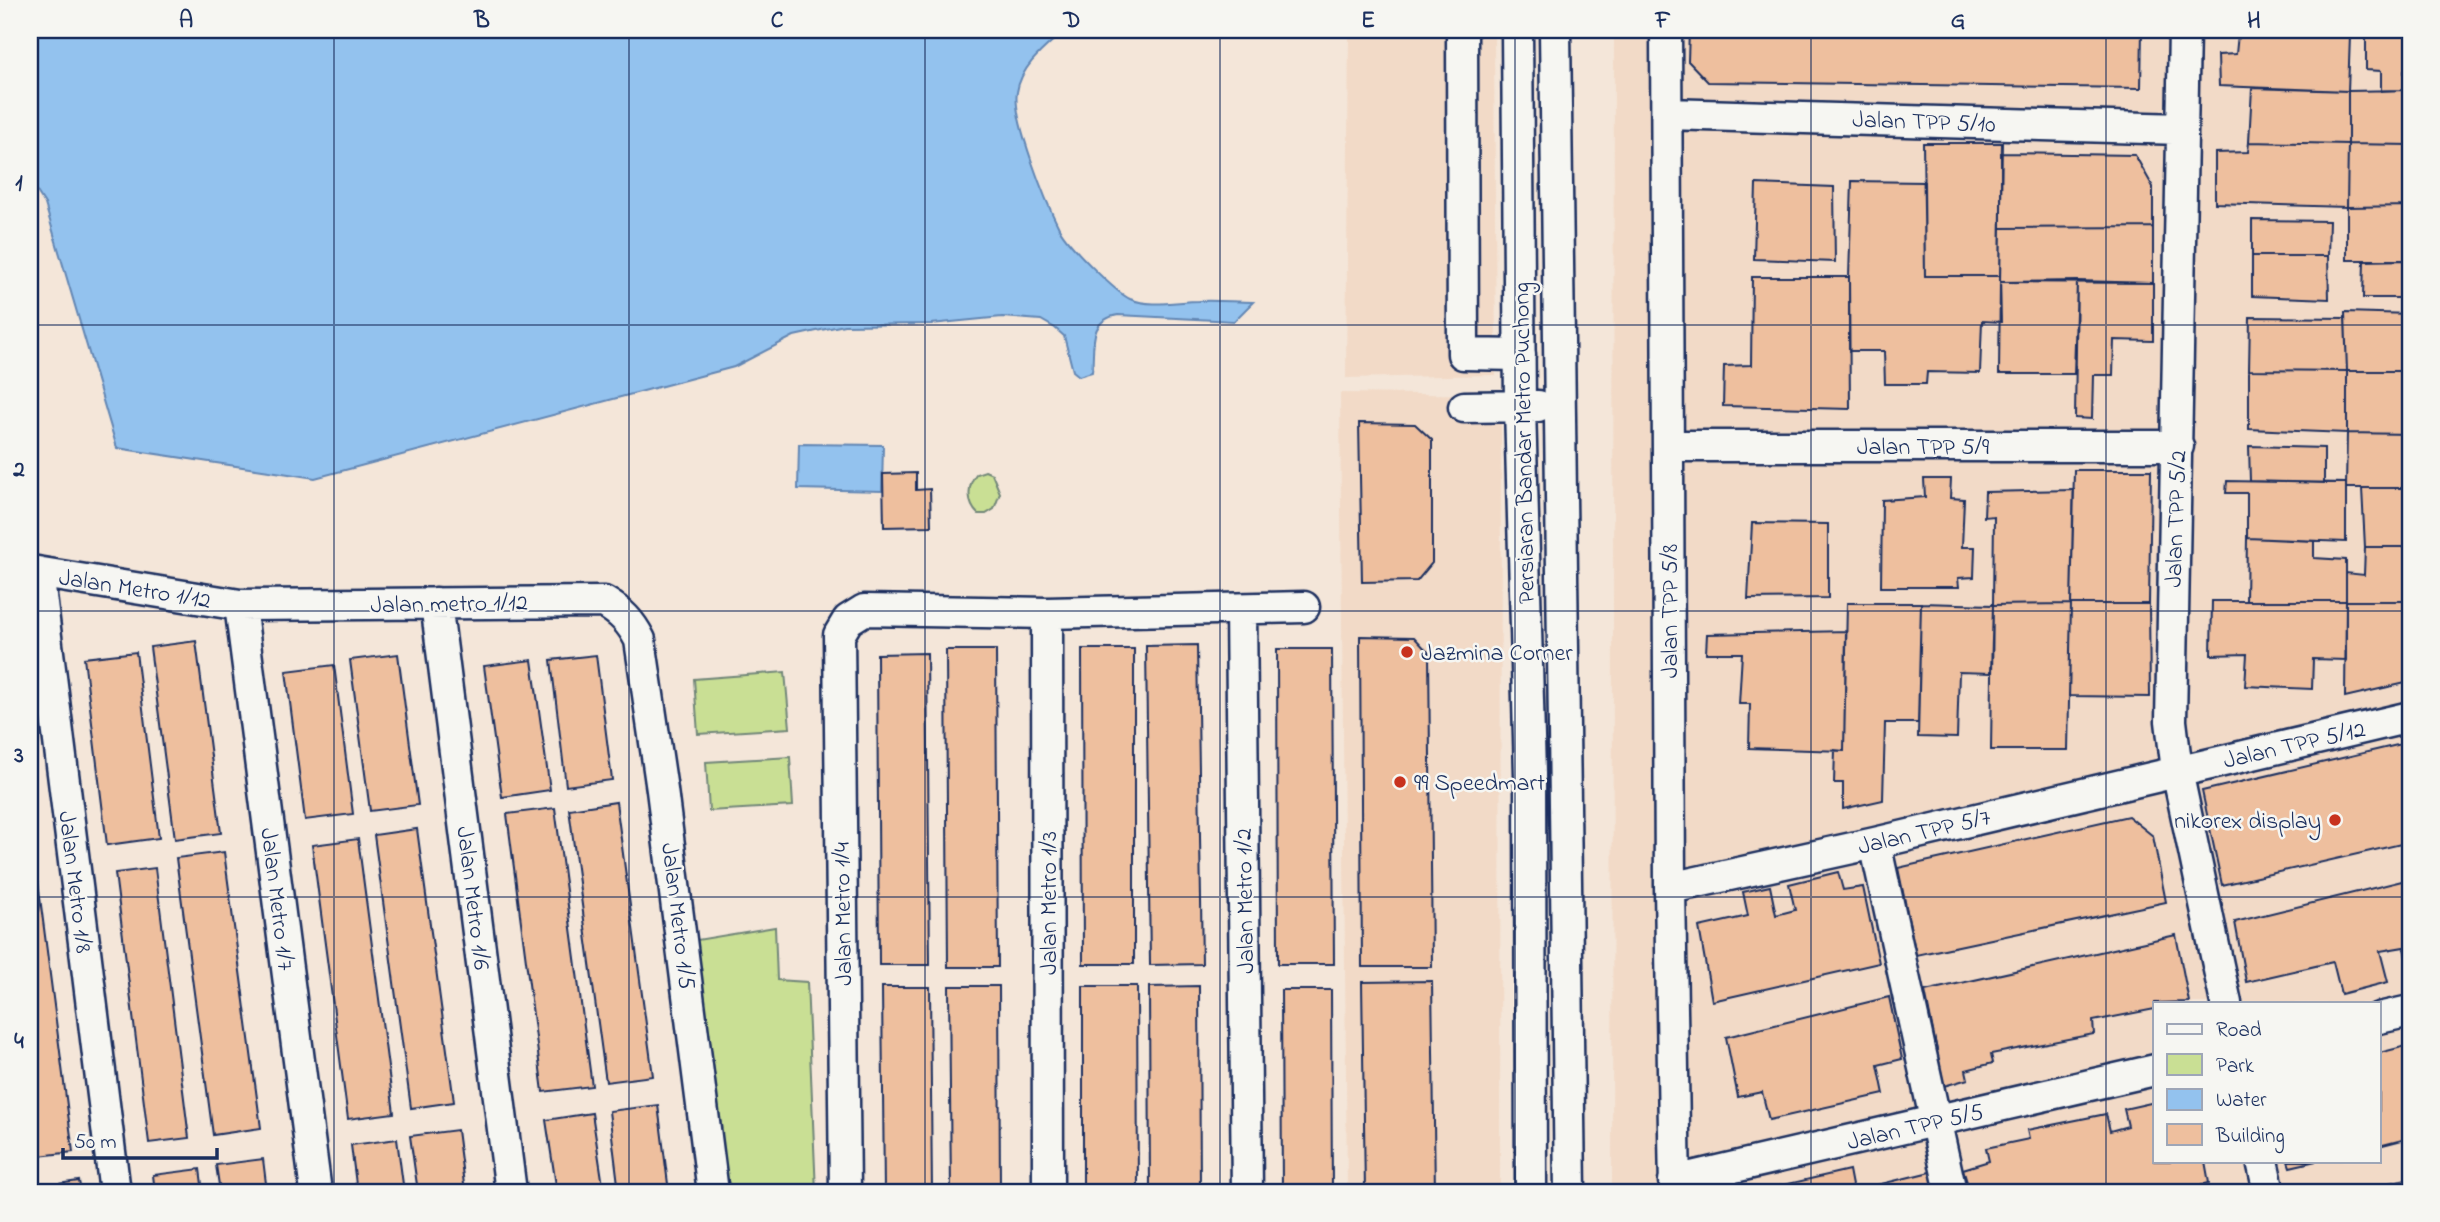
<svg xmlns="http://www.w3.org/2000/svg" width="2440" height="1222" viewBox="0 0 2440 1222" font-family="'Indie Flower',sans-serif">
<style>
.built{fill:#f2dac7;fill-rule:evenodd}
.green{fill:#c9df94;stroke:#728779;stroke-width:2}
.water{fill:#93c2ee;stroke:#6387b4;stroke-width:2}
.building{fill:#eebf9e;stroke:#1b2f5e;stroke-width:2}
.lines{fill:none;stroke-linecap:round;stroke-linejoin:round}
.minor-casing{stroke:#1b2f5e;stroke-width:35}
.minor{stroke:#f6f6f2;stroke-width:30}
.grid{fill:none;stroke:#1b2f5e;stroke-width:2;stroke-opacity:0.55}
.poi-dot{fill:#c8321e;stroke:#f6f6f2;stroke-width:2.5}
.labels{text-anchor:middle;stroke-width:5;stroke-linejoin:round;paint-order:stroke}
.street-label{font-size:24px;fill:#1b2f5e;stroke:#f6f6f2}
.poi-label{font-size:24px;fill:#1b2f5e;stroke:#f6f6f2;text-anchor:start}
.neatline{fill:none;stroke:#1b2f5e;stroke-width:2.5}
.grid-label{font-size:23px;text-anchor:middle;font-weight:bold;fill:#1b2f5e}
</style>
<rect width="100%" height="100%" fill="#f4e6d9"/>
<filter id="ink" filterUnits="userSpaceOnUse"><feTurbulence type="fractalNoise" baseFrequency=".0143" numOctaves="2"/><feDisplacementMap in="SourceGraphic" scale="14" xChannelSelector="R" yChannelSelector="G"/><feConvolveMatrix kernelMatrix="1 2 1 2 8 2 1 2 1" color-interpolation-filters="sRGB"/></filter>
<g filter="url(#ink)">
<path class="built" d="M1349 30H1494L1496 375 1346 378Z
M1614 30H2410V1192H1612ZM2155 1003H2379V1161H2155Z
M1340 393 1501 395 1500 1192H1347Z"/>
<path class="green" d="M985 471 992 474 1000 493 994 509 986 514H978C967 504 967 486 976 474Z
M785 672 790 728 698 734 694 679Z
M790 757 793 806 709 811 706 762Z
M775 927 777 980 807 982 816 1192H722L691 941Z"/>
<path class="water" d="M30 30H1065C1046 47 1021 65 1017 92 1012 118 1046 202 1059 228 1067 244 1115 292 1130 299 1151 308 1178 301 1199 301 1217 300 1235 302 1253 302L1234 321 1118 315C1087 320 1095 348 1092 372L1079 376 1073 371 1064 336 1055 328 1041 320 1002 317 931 324 844 325 794 336 734 367 315 478 117 448 45 204 30 181Z
M799 444 883 445 882 491 798 489Z"/>
<path class="building" d="M1689 30H2142L2141 88 1708 82 1688 61Z
M2253 30H2350V36L2253 34Z
M2366 31H2410V70H2404V90L2381 91V71L2366 70Z
M2238 34 2350 36 2348 91 2219 86 2218 55 2236 54Z
M2252 88 2348 91V144L2249 142Z
M2404 90H2410V145L2348 144V91Z
M2249 142 2348 144 2347 207 2215 203V153L2248 152Z
M1923 143H2002L2000 276H1925Z
M2348 144 2410 145V206L2347 207Z
M2001 153 2135 155 2153 187V227L2001 228Z
M1852 181 1924 182 1925 276H2000L2001 322 1982 321 1980 373 1927 372 1926 384H1885L1884 351H1849V277Z
M1756 184 1834 187 1835 262 1754 259Z
M2410 206V260H2347V207Z
M2252 220 2329 221 2328 256H2252Z
M2153 227V283L2000 282 2001 228Z
M2252 256H2328L2329 299 2252 296Z
M2410 260V298H2363L2364 261Z
M1752 277H1849L1850 409 1723 406 1724 366 1751 365Z
M2077 281 2153 283V341L2114 340 2113 375H2093L2092 419 2075 418Z
M2077 281 2074 374H1999L2000 282Z
M2345 312 2410 314V371H2347Z
M2250 317 2345 318 2347 371 2249 370Z
M2249 370 2347 371V433L2249 429Z
M2347 371H2410V434L2347 433Z
M1359 423 1415 424 1432 440V563L1417 581 1362 582Z
M2347 433 2410 434V488H2346Z
M2249 446 2324 448V483L2250 481Z
M2074 470H2151L2149 604H2071Z
M916 473V490L930 489 931 526 884 527 883 474Z
M1924 479H1951L1950 498 1964 499 1962 547H1975L1974 577 1958 578 1959 587H1881L1882 500 1925 497Z
M2227 481 2346 483V542L2247 538V493H2226Z
M2362 488H2410V547H2365Z
M2074 490 2071 604 1993 605 1994 516 1984 517 1985 492Z
M1752 523 1828 524V598L1748 599Z
M2247 538 2314 541V558L2346 560V601H2246Z
M2365 547H2410V601H2346V573L2364 575Z
M2212 601H2346V660L2313 659 2312 689 2245 686 2247 654 2211 655Z
M2346 601H2410V682L2345 697Z
M1847 603H1921L1918 723H1885L1883 800 1843 809V783H1834L1835 750 1844 751Z
M1921 603 1993 605 1991 673 1959 672 1957 738 1918 737Z
M2071 604 2068 750H1991L1993 605Z
M2071 604H2149L2150 697 2069 696Z
M1846 631 1844 751 1749 748 1750 704H1739L1742 653H1706L1707 634Z
M1360 636 1414 637 1429 653 1432 967H1362Z
M196 641 221 833 175 839 150 647Z
M1197 645 1202 964 1150 965 1146 646Z
M1082 649H1134V964H1083Z
M1277 649H1332L1334 964H1278Z
M946 650H996L998 967H948Z
M136 652 159 838 107 845 84 658Z
M927 653 930 965H879L877 654Z
M398 654 418 805 370 811 350 660Z
M596 655 612 780 566 786 551 660Z
M532 660 550 790 502 797 484 666Z
M334 665 353 814 305 820 286 671Z
M2410 742V842L2222 885 2202 791Z
M616 802 653 1076 606 1082 569 809Z
M555 808 592 1086 543 1092 507 814Z
M2128 816 2153 836 2166 902 1916 955 1898 868Z
M417 829 454 1102 411 1108 374 835Z
M358 839 394 1113 348 1119 312 845Z
M224 852 261 1128 213 1135 176 858Z
M155 868 189 1138 149 1143 115 873Z
M1838 872 1843 890 1863 887 1879 963 1712 1001 1699 927 1748 916 1743 892 1770 886 1776 915 1795 910 1789 884Z
M2410 879V978L2404 947 2380 951 2388 982 2341 994 2333 962 2246 982 2235 922Z
M38 882 73 1152 30 1157V883Z
M2176 935 2189 1002 2155 1003V1009L2093 1021 2094 1034 1991 1054 1993 1063 1966 1070 1968 1079 1944 1086 1925 991Z
M1432 981 1435 1192H1365L1362 982Z
M949 986H999L1000 1192H951Z
M1083 986H1137L1138 1192H1083Z
M1199 986 1200 1192H1150L1149 987Z
M882 987H930L932 1192H884Z
M1281 990H1331L1332 1192H1282Z
M1889 997 1902 1059 1878 1065 1884 1094 1769 1120 1762 1092 1738 1097 1726 1037Z
M2410 1045V1138L2379 1146V1053Z
M2155 1102V1161H2205L2209 1183 2170 1192H1970L1963 1169 1989 1161 1986 1148 2029 1139 2027 1130 2106 1114 2110 1131 2128 1126 2124 1109Z
M658 1105 669 1192H619L609 1111Z
M592 1113 604 1192H557L546 1120Z
M457 1130 465 1192H418L410 1136Z
M397 1139 404 1192H357L351 1145Z
M263 1159 267 1192H220L216 1165Z
M2288 1161H2316L2290 1167Z
M200 1169 203 1192H155L153 1175Z
M1849 1170 1853 1191 1930 1172 1935 1192H1762V1190Z
M2410 1178V1192H2391L2389 1183Z
M79 1181 81 1192H30V1188Z
M2389 1183 2391 1192H2368L2367 1188Z"/>
<g class="lines">
<defs>
<path id="minor" d="M1462 30 1463 354 1520 355
M1517 30 1520 407 1530 774 1531 1192
M1555 30 1570 1192
M1666 30 1670 888 1675 1192
M2184 30 2171 721 2177 771 2226 1003
M1667 114 2182 129
M1464 407 1538 406
M1669 446H2178
M30 571 240 605 604 602C621 612 631 622 640 640L662 790 713 1192
M38 572 115 1192
M436 603 511 1192
M240 605 316 1192
M1241 609 1247 1192
M1047 613 1048 1192
M1875 843 1951 1192
M1670 888 1875 843 2410 717
M2379 1018 2410 1011
M2262 1161 2269 1192
M1674 1181 2155 1070
M845 1192 839 635 848 620 864 610 1047 613 1304 607"/>
</defs>
<use href="#minor" class="minor-casing"/>
<use href="#minor" class="minor"/>
</g>
</g>
<path class="grid" d="M334 30V1192M629 30V1192M925 30V1192M1220 30V1192M1515 30V1192M1811 30V1192M2106 30V1192M30 325H2410M30 611H2410M30 897H2410"/>
<g class="poi-dot">
<circle cx="1407" cy="652" r="7"/>
<circle cx="1400" cy="782" r="7"/>
<circle cx="2335" cy="820" r="7"/>
</g>
<g class="labels">
<g class="street-label">
<text transform="translate(1924 121) rotate(2)" y="8">Jalan TPP 5/10</text>
<text transform="translate(1523 443) rotate(-91)" y="8">Persiaran Bandar Metro Puchong</text>
<text x="1923" y="454">Jalan TPP 5/9</text>
<text transform="translate(2175 519) rotate(-88)" y="8">Jalan TPP 5/2</text>
<text transform="translate(135 588) rotate(9)" y="8">Jalan Metro 1/12</text>
<text transform="translate(449 603) rotate(-1)" y="8">Jalan metro 1/12</text>
<text transform="translate(1669 611) rotate(-90)" y="8">Jalan TPP 5/8</text>
<text transform="translate(2294 744) rotate(-13)" y="8">Jalan TPP 5/12</text>
<text transform="translate(1924 831) rotate(-13)" y="8">Jalan TPP 5/7</text>
<text transform="translate(76 882) rotate(83)" y="8">Jalan Metro 1/8</text>
<text transform="translate(474 898) rotate(83)" y="8">Jalan Metro 1/6</text>
<text transform="translate(278 899) rotate(83)" y="8">Jalan Metro 1/7</text>
<text transform="translate(1244 901) rotate(-91)" y="8">Jalan Metro 1/2</text>
<text transform="translate(1048 903) rotate(-90)" y="8">Jalan Metro 1/3</text>
<text transform="translate(842 914) rotate(-91)" y="8">Jalan Metro 1/4</text>
<text transform="translate(679 916) rotate(83)" y="8">Jalan Metro 1/5</text>
<text transform="translate(1915 1126) rotate(-13)" y="8">Jalan TPP 5/5</text>
</g>
<g class="poi-label">
<text x="1421" y="660">Jazmina Corner</text>
<text x="1414" y="790">99 Speedmart</text>
<text x="2321" y="828" text-anchor="end">nikorex display</text>
</g>
</g>
<rect width="2440" height="1222" fill="none" stroke="#f6f6f2" stroke-width="77"/>
<rect x="2153" y="1002" width="228" height="161" fill="#f6f6f2" stroke="#9ea6b7" stroke-width="2"/>
<rect x="2167" y="1024" width="35" height="10" fill="#f6f6f2" stroke="#9ea6b7" stroke-width="2"/>
<text x="2216" y="1036" font-size="21" fill="#1b2f5e">Road</text>
<rect x="2167" y="1054" width="35" height="21" fill="#c9df94" stroke="#9ea6b7" stroke-width="2"/>
<text x="2216" y="1072" font-size="21" fill="#1b2f5e">Park</text>
<rect x="2167" y="1089" width="35" height="21" fill="#93c2ee" stroke="#9ea6b7" stroke-width="2"/>
<text x="2216" y="1106" font-size="21" fill="#1b2f5e">Water</text>
<rect x="2167" y="1124" width="35" height="21" fill="#eebf9e" stroke="#9ea6b7" stroke-width="2"/>
<text x="2216" y="1142" font-size="21" fill="#1b2f5e">Building</text>
<path d="M63 1148v10h154v-10" fill="none" stroke="#1b2f5e" stroke-width="3.5"/>
<text x="74" y="1148" font-size="21" fill="#1b2f5e" stroke="#f6f6f2" stroke-width="5" paint-order="stroke">50 m</text>
<rect x="38" y="38" width="2364" height="1146" class="neatline"/>
<g class="grid-label">
<text x="186" y="27">A</text>
<text x="482" y="27">B</text>
<text x="777" y="27">C</text>
<text x="1072" y="27">D</text>
<text x="1368" y="27">E</text>
<text x="1663" y="27">F</text>
<text x="1958" y="27">G</text>
<text x="2254" y="27">H</text>
<text x="19" y="190">1</text>
<text x="19" y="476">2</text>
<text x="19" y="762">3</text>
<text x="19" y="1048">4</text>
</g>
</svg>
